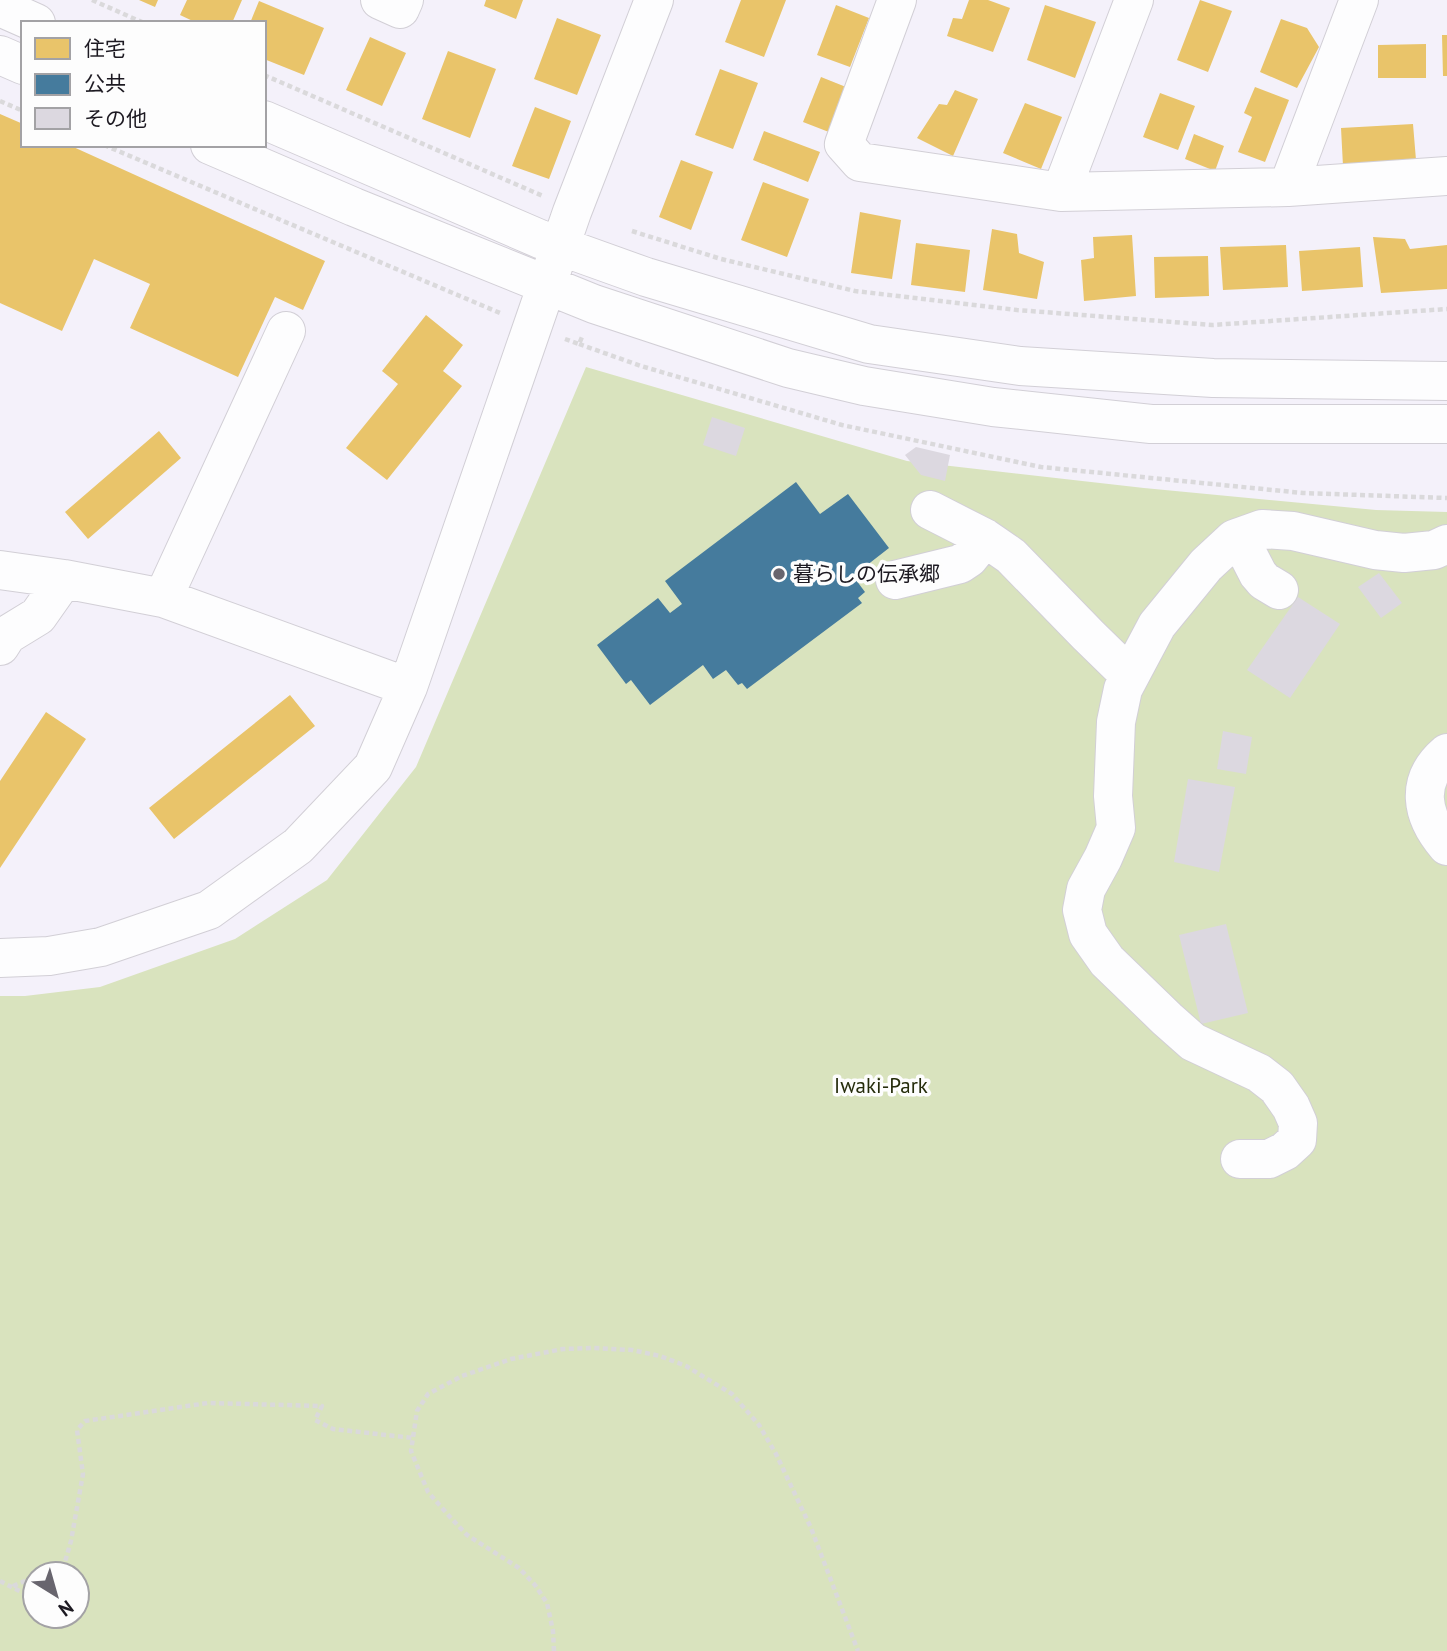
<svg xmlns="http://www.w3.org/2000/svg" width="1447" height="1651" viewBox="0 0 1447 1651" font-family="'PT Sans','Noto Sans JP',sans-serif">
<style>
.green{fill:#d9e3be;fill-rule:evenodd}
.homes{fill:#e9c46a}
.public{fill:#457b9d}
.building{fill:#dcd8e0}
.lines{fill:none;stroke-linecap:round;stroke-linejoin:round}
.minor-casing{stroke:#d2cfd6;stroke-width:40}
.path{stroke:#dad9db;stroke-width:4.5;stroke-dasharray:5 3.5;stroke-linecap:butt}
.minor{stroke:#fdfdfe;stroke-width:38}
.poi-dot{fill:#68656e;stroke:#fdfdfd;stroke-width:2.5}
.labels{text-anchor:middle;stroke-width:7;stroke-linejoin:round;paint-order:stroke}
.poi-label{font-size:21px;fill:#1d1a22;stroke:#fdfdfd;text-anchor:start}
.park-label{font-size:21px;fill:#262d0c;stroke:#fdfdfd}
</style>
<rect width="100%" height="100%" fill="#f4f1fa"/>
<path class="green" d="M586 367 907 461 1144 488 1376 510 1447 512V1651H0V996H25L100 987 235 939 327 880 416 767ZM35 1574H77V1616H35Z"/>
<path class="homes" d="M139 0H158L155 7Z
M187 0H242L232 23H197L180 15Z
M486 0H523L516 19 484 6Z
M741 0H786L764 57 725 42Z
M969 0H988L1010 8 993 52 947 36 953 18 962 19Z
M1200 0 1232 11 1208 72 1177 60Z
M259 1 324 28 304 75 264 59V23H250Z
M836 5 869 18 850 67 817 55Z
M1045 5 1096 22 1075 78 1027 60Z
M557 18 601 35 577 95 534 79Z
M1281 19 1307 28 1319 47 1297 88 1260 72Z
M1442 35H1447V76H1443Z
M370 37 406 53 382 106 346 90Z
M1426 44V78H1378V45Z
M448 51 496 69 470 138 422 119Z
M720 69 758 83 733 149 695 135Z
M821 77 851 89 834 134 803 122Z
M1255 87 1289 100 1265 162 1238 152 1252 117 1244 113Z
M955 90 978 99 953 156 917 138 939 104 947 105Z
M1160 93 1195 106 1178 150 1143 137Z
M1025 103 1062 117 1041 169 1003 153Z
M535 107 571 121 549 179 512 166Z
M0 114 23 124V145H69L325 261 303 310 275 297 238 377 130 328 150 284 94 259 62 331 0 303Z
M1413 124 1416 160 1343 166 1341 128Z
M764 131 820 152 808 182 753 160Z
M1194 134 1224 146 1215 171 1185 159Z
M681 160 713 172 691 230 659 217Z
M763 182 809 199 787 257 741 240Z
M860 212 901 220 892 279 851 273Z
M992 229 1017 234 1019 253 1044 262 1037 299 983 290Z
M1132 235 1136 296 1084 301 1081 260 1094 258 1093 237Z
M1373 237 1405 239 1410 249 1447 245V289L1381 293Z
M916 243 970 250 965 292 911 285Z
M1286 245 1288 287 1223 290 1220 247Z
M1360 247 1363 287 1302 291 1299 251Z
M1208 256 1209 296 1155 298 1154 257Z
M426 315 463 345 443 371 462 386 387 480 346 448 398 384 382 371Z
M159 431 181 458 88 539 65 512Z
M290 695 315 726 174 839 149 808Z
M46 712 86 739 0 868V781Z"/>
<path class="public" d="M796 482 820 514 848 494 889 548 853 576 865 592 858 598 862 603 747 689 742 683 738 685 726 670 713 679 703 665 650 705 631 680 626 684 597 645 658 598 670 613 682 604 665 581Z"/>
<path class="building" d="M712 417 745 428 736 456 703 445Z
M916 447 950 455 945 481 921 475 905 455Z
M1379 573 1402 603 1381 618 1358 587Z
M1298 597 1340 624 1290 698 1247 670Z
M1223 731 1252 737 1246 774 1217 769Z
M1188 779 1235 787 1219 872 1174 862Z
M1226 924 1248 1013 1201 1024 1179 935Z"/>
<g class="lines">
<defs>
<path id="minor" d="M380 0 400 9 404 0
M897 0 844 144 860 162 1061 192 1288 187 1447 176
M0 7 36 23
M0 55 23 65
M264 120 540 239 646 277 869 344 1020 366 1213 378 1447 381
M210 145 354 207 594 304 788 368 864 386 993 407 1151 424H1447
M1288 187 1359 0
M1061 192 1134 0
M930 510 985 538 1011 556 1088 635 1130 676
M1239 537 1258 574 1264 581 1279 590
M0 570 64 579 163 598 408 687
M895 580 960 564 969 558 985 538
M163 598 286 331
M0 646 7 635 38 616 64 579
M1447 753C1414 781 1421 816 1447 846
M0 958 49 956 101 947 209 910 298 846 373 767 408 687 572 212 654 0
M1240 1159H1269L1285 1151 1297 1140 1298 1123 1291 1107 1277 1087 1259 1073 1193 1042 1167 1019 1107 961 1088 934 1082 910 1086 889 1103 858 1116 828 1113 796 1116 722 1123 689 1157 625 1206 565 1234 539 1262 529 1293 531 1375 550 1404 553 1434 550 1447 544"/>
</defs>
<use href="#minor" class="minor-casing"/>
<path class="path" d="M92 0 144 23
M264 75 543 196
M0 101 23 111
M104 145 500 313
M632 231 721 259 855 291 1017 310 1212 325 1447 309
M565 339 579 344 582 337
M579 344 641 366 842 425 1041 467 1303 493 1447 498
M44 1574 65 1562 71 1541 83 1474 77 1430 85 1421 208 1403 322 1406 315 1420 333 1429 413 1438
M0 1581 35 1599
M13 1586 35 1577
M67 1616 74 1620
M554 1651 553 1631 547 1603 535 1585 519 1568 467 1535 450 1517 428 1492 411 1451 417 1411 428 1394 462 1376 511 1359 563 1349 592 1348 632 1350 660 1356 686 1366 732 1394 759 1425 776 1454 811 1528 858 1651"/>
<use href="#minor" class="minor"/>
</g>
<circle class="poi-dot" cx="779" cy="574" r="7"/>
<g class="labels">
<g class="poi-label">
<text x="793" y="581">暮らしの伝承郷</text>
</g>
<g class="park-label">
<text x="881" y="1093">Iwaki-Park</text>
</g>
</g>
<rect x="21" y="21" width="245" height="126" fill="#fdfdfd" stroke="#a3a2a5" stroke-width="2"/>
<rect x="35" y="38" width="35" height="21" fill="#e9c46a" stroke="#a3a2a5" stroke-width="2"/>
<text x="84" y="56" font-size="21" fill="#1d1a22">住宅</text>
<rect x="35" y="74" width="35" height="21" fill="#457b9d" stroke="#a3a2a5" stroke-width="2"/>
<text x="84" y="91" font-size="21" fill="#1d1a22">公共</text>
<rect x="35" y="108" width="35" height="21" fill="#dcd8e0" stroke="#a3a2a5" stroke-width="2"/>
<text x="84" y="126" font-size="21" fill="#1d1a22">その他</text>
<g transform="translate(56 1595) rotate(143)"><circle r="33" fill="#fdfdfd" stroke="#a3a2a5" stroke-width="2"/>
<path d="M0-5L12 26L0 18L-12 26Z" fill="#68656e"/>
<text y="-10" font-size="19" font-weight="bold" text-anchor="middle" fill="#1d1a22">N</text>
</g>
</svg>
